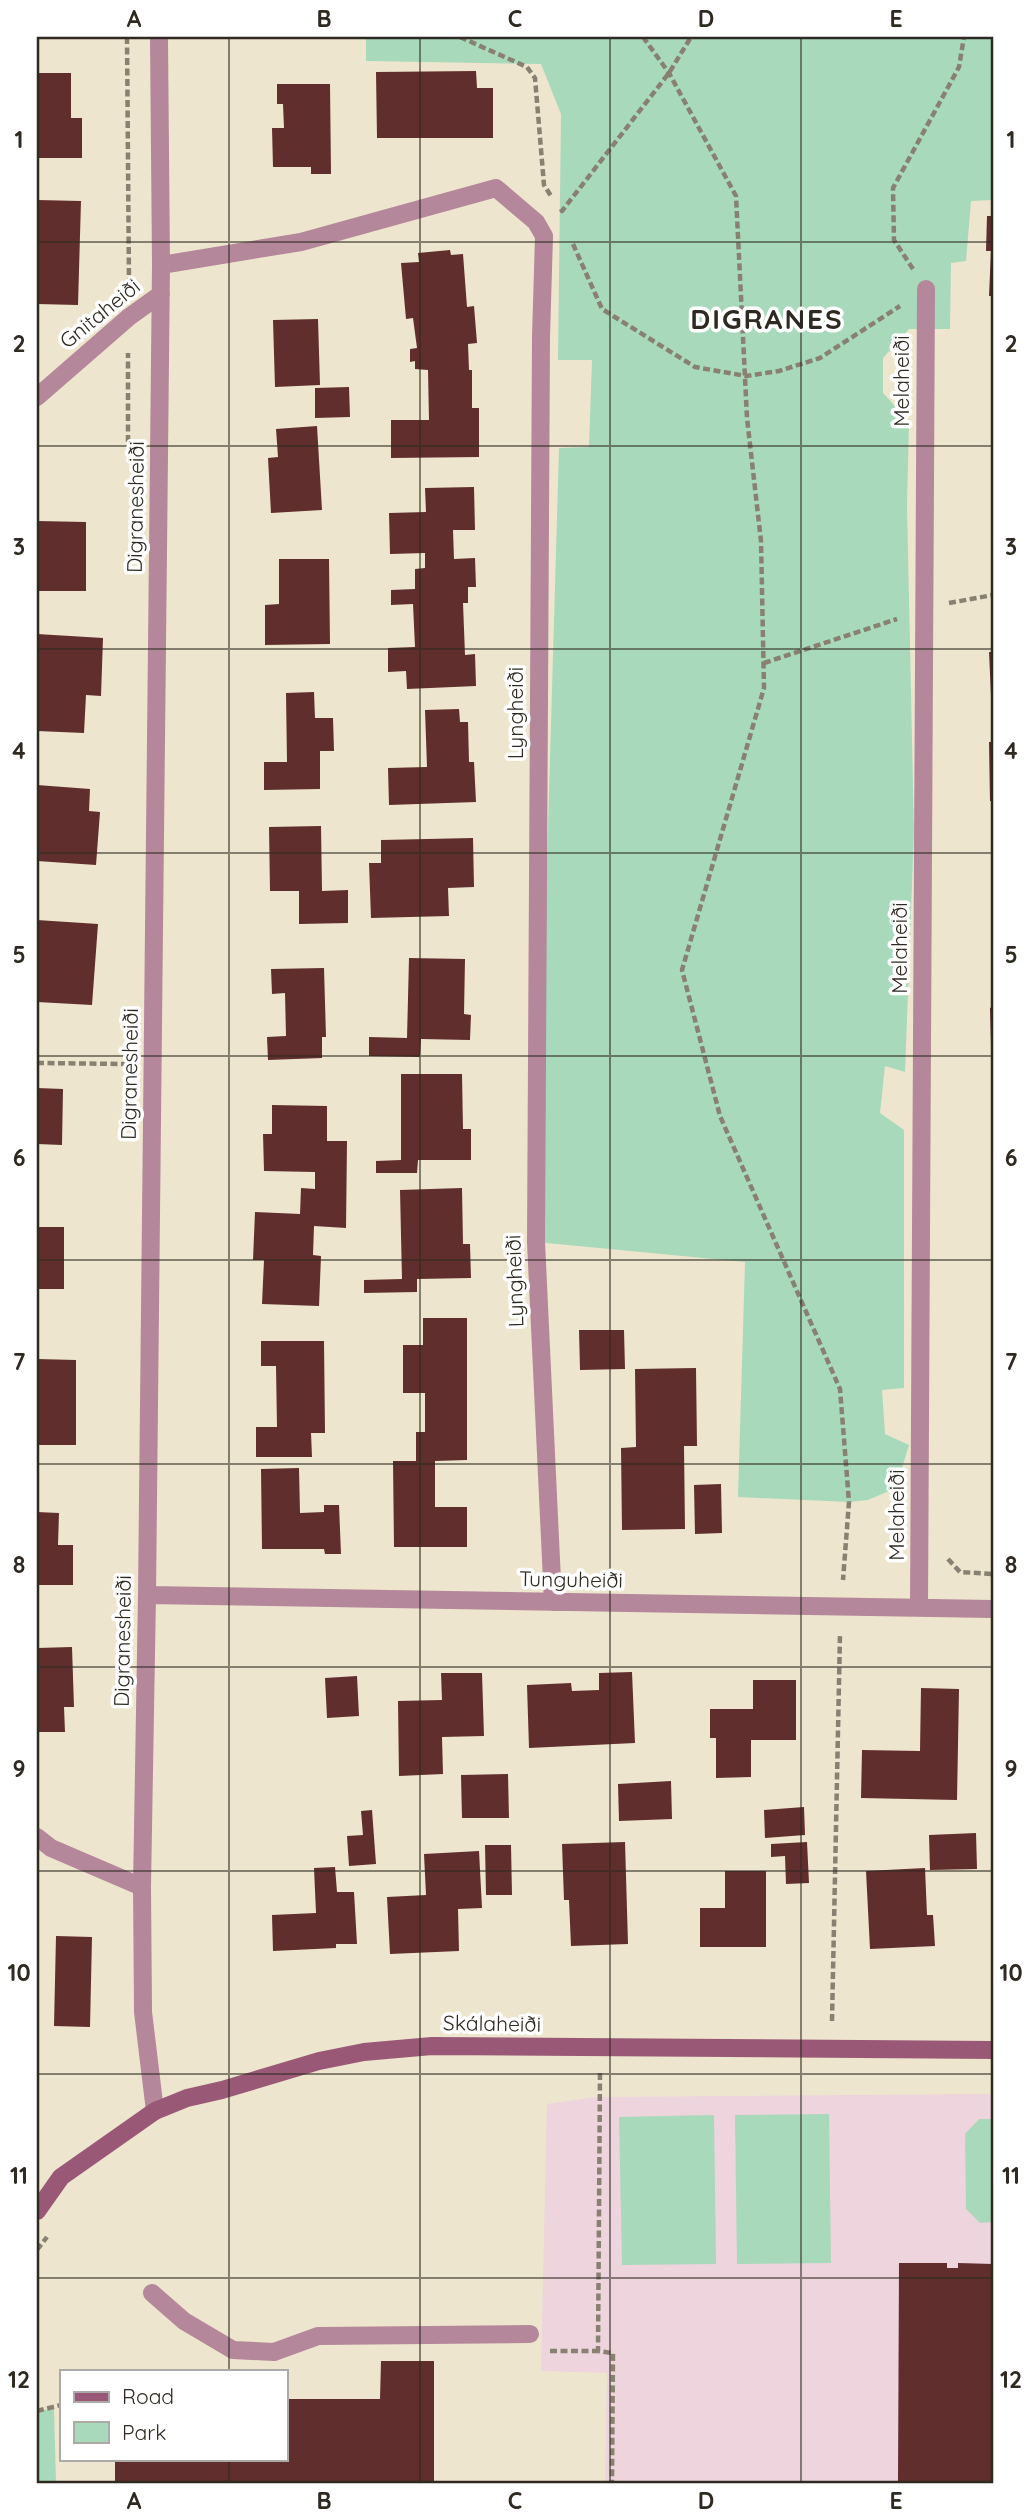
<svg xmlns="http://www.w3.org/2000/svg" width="1030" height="2520" viewBox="0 0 1030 2520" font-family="Quicksand,sans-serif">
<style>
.education{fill:#edd4dd}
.green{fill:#a9d9bb}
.building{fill:#602e2c}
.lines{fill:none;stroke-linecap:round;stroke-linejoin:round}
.path{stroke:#888172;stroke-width:4.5;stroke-dasharray:7 3.5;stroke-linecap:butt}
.lane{stroke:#b4879a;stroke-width:18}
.street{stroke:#b4879a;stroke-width:18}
.secondary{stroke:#995976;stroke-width:18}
.grid{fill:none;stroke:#2e2a21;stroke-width:2;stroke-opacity:0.55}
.labels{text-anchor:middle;stroke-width:7;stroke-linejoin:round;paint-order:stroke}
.street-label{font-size:21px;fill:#2e2a21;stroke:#fff}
.district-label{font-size:28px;font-weight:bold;letter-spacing:2px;fill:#2e2a21;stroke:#fff}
.neatline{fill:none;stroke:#2e2a21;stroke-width:2.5}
.grid-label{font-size:23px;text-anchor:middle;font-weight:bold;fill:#2e2a21}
</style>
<rect width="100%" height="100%" fill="#eee5ce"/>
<path class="education" d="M993 2094V2483H605L607 2373 541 2371 547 2104 597 2097Z"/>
<path class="green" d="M366 37H993V200L971 201 966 261 951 263 950 329H909L883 358V393L909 421 907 506 914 832 905 1072 885 1066 880 1113 904 1130V1388L882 1390 885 1434 909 1445 896 1488 868 1500 849 1502 738 1497 745 1262 536 1242 559 448 589 447 592 360H558L561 114 541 64 366 61Z
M829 2114 831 2263 737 2264 735 2115Z
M714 2115 716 2264 622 2265 619 2117Z
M979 2119H993V2222L980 2223 966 2209 965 2134Z
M54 2409 56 2483H37V2411Z"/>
<path class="building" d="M476 71 477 88H493V138H377L376 72Z
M37 73H71V118H82V158H37Z
M277 84H330L331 174H311V167H273L272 128H284L283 104H277Z
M37 200 81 201 78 305 37 304Z
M987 216H993V296H989L991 251H986Z
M450 250 451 255 463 254 467 307 474 306 477 343 468 344 469 370H472V408H479V457L391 458V420H429L428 370 415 369V361L410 362V349L417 348 413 318 406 319 401 263 419 262 418 253Z
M318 319 320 385 275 387 273 320Z
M349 387 350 417 315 418V388Z
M317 426 322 510 271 513 268 458 278 457 276 429Z
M474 487 475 530H453L454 559 475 558 476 587H468V603H463L465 655 475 654 476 686 407 689 406 671 388 672V648L415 647 413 604 391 605V590L415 589V569L425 568V553L390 554 389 513 426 512 425 488Z
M37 521 86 522V591H37Z
M279 559H329L330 644 265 645V605L279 604Z
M37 634 103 638 101 696 86 695 84 733 37 731Z
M989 652H993V695H991Z
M314 692 315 718H333L334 751H320V789L264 790V762H287L286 693Z
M459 709 460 722H468L469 762H474L476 802 389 805 388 768 427 767 425 710Z
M989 742H993V801H990Z
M37 785 90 789 89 811 100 812 96 865 37 861Z
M321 826 322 891 348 890V923L299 924V891H270L269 827Z
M473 838 474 887 448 888 449 916 371 918 369 863H381V840Z
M37 920 98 924 92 1005 37 1002Z
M409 958 465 959 464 1014 471 1015 470 1040 421 1039 420 1057 369 1056V1037L407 1038Z
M324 968 326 1037H322V1058L268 1060 267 1037 286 1036 285 993 272 994 271 969Z
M993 1007V1044H991L990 1008Z
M401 1074H462L463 1129H471V1160H418L417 1173H376V1161L401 1160Z
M37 1088 63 1089 62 1145 37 1144Z
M272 1105 327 1106V1141H347L346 1228 314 1226 313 1255 321 1256 319 1306 262 1304 264 1260H253L255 1212 300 1214 301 1188 315 1189V1172L264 1171 263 1134H272Z
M462 1188 463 1244H470L471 1278 417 1279V1292L364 1293V1280L402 1279 400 1190Z
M37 1227H64V1289H37Z
M423 1318H467V1460L435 1461V1507H467V1547H394L393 1461H416V1432H425V1393H403V1345H423Z
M579 1330H624L625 1369 580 1370Z
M261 1341H324L325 1433H311L312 1457H256V1427H277L276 1366H261Z
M37 1359 76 1360V1445H37Z
M696 1368 697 1446H684L685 1529 622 1530 621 1448 636 1447 635 1369Z
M299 1468 300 1513 324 1512V1505H339L341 1554H325L324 1549H262L261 1469Z
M721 1484 722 1533 695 1534 694 1485Z
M37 1512 59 1513 58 1545H73V1585H37Z
M72 1647 74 1707H64L65 1732H37V1648Z
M632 1672 635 1743 529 1748 527 1685 571 1683 572 1691 599 1690V1673Z
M441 1673H482L484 1736 442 1737 443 1774 399 1776 398 1701 442 1700Z
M357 1676 359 1716 327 1718 325 1678Z
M753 1680H796V1740H751V1777L716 1778V1738H710V1709H753Z
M921 1688 959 1689 957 1800 861 1798 862 1750 920 1751Z
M508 1774 509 1818H462L461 1775Z
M671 1781 672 1819 619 1821 618 1784Z
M804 1807 805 1835 765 1838 764 1810Z
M372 1810 376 1864 349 1866 347 1836 363 1835 361 1811Z
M976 1833 977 1869 930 1870 929 1835Z
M625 1842 628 1944 571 1946 569 1900H564L562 1844Z
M807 1842 809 1883 786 1884 785 1856 771 1857V1844Z
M485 1845H511L512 1895H486Z
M479 1851 482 1908 458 1909 459 1951 390 1954 387 1897 426 1895 424 1854Z
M335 1867 337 1892H354L357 1944H336V1948L273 1951 272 1915 316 1913 314 1868Z
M925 1868 927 1915H933L935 1946 870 1949 866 1871Z
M725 1871H766V1947H700V1908H725Z
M56 1936 92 1937 90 2027 54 2026Z
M899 2263H947V2268H958V2263L993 2264V2483H898Z
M381 2361H434V2483H115V2459H285V2399H380Z"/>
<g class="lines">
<path class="path" d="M127 37 129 284
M460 37 527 67 535 78 544 185 551 196
M643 37 669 73 736 196 747 418 761 541 764 688 682 970 720 1116 840 1389 849 1502 843 1580
M561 209 562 211 669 73 691 37
M573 244 602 309 695 367 746 376 779 371 820 358 900 306
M913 269 894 240 893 188 959 67 964 37
M128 442V353
M949 603 993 595
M764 663 897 619
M37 1063 127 1064
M948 1559 960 1572 993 1574
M832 2021 840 1634
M600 2073 598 2351 613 2353 612 2483
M37 2250 47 2237
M550 2351H598
M37 2411 61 2405"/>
<path class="lane" d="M152 2293 184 2321 233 2350 274 2352 318 2336 530 2334"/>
<path class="street" d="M161 265 301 242 496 188 536 222 544 236 541 337 536 1242 553 1602
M37 397 129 317 161 294
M147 1595 993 1609
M919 1608 926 289
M37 1837 51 1848 142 1887
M155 2111 143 2012 142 1887 147 1595 161 265 159 37"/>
<path class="secondary" d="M37 2211 61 2177 155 2111 187 2098 222 2090 319 2061 364 2052 432 2046 993 2050"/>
</g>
<path class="grid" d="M229 37V2371M420 37V2483M610 37V2483M801 37V2483M37 242H993M37 446H993M37 649H993M37 853H993M37 1056H993M37 1260H993M37 1464H993M37 1667H993M37 1871H993M37 2074H993M37 2278H993M229 2459V2483"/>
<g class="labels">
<g class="street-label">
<text transform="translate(100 314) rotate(-39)" y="7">Gnitaheiði</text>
<text transform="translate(902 381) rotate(-90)" y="7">Melaheiði</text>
<text transform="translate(136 507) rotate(-89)" y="7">Digranesheiði</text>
<text transform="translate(516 713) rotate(-90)" y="7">Lyngheiði</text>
<text transform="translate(900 948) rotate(-90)" y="7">Melaheiði</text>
<text transform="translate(130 1074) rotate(-89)" y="7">Digranesheiði</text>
<text transform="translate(515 1281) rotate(-92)" y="7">Lyngheiði</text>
<text transform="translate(897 1515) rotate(-90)" y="7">Melaheiði</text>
<text transform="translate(571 1580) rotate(1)" y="7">Tunguheiði</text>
<text transform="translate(123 1641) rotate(-89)" y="7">Digranesheiði</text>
<text transform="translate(492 2024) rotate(1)" y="7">Skálaheiði</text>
</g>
<g class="district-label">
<text x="767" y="329">DIGRANES</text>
</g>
</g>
<rect width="1030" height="2520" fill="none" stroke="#ffffff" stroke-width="77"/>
<rect x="60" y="2370" width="228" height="91" fill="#ffffff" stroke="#abaaa6" stroke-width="2"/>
<rect x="74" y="2392" width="35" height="10" fill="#995976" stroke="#abaaa6" stroke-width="2"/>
<text x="122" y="2404" font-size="21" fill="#2e2a21">Road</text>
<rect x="74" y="2422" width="35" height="21" fill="#a9d9bb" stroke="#abaaa6" stroke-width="2"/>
<text x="122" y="2440" font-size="21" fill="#2e2a21">Park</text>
<rect x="38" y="38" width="954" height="2444" class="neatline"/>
<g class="grid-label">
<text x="134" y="27">A</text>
<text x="324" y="27">B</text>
<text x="515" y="27">C</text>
<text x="706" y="27">D</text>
<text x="896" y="27">E</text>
<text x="19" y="148">1</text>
<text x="1011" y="148">1</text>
<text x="19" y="352">2</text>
<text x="1011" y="352">2</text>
<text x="19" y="555">3</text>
<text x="1011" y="555">3</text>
<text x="19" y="759">4</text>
<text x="1011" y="759">4</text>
<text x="19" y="963">5</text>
<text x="1011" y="963">5</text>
<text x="19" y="1166">6</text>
<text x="1011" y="1166">6</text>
<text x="19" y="1370">7</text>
<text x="1011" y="1370">7</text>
<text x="19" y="1573">8</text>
<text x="1011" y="1573">8</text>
<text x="19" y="1777">9</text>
<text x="1011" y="1777">9</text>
<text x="19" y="1981">10</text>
<text x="1011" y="1981">10</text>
<text x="19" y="2184">11</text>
<text x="1011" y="2184">11</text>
<text x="19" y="2388">12</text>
<text x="1011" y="2388">12</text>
<text x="134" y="2509">A</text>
<text x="324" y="2509">B</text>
<text x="515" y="2509">C</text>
<text x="706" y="2509">D</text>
<text x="896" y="2509">E</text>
</g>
</svg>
